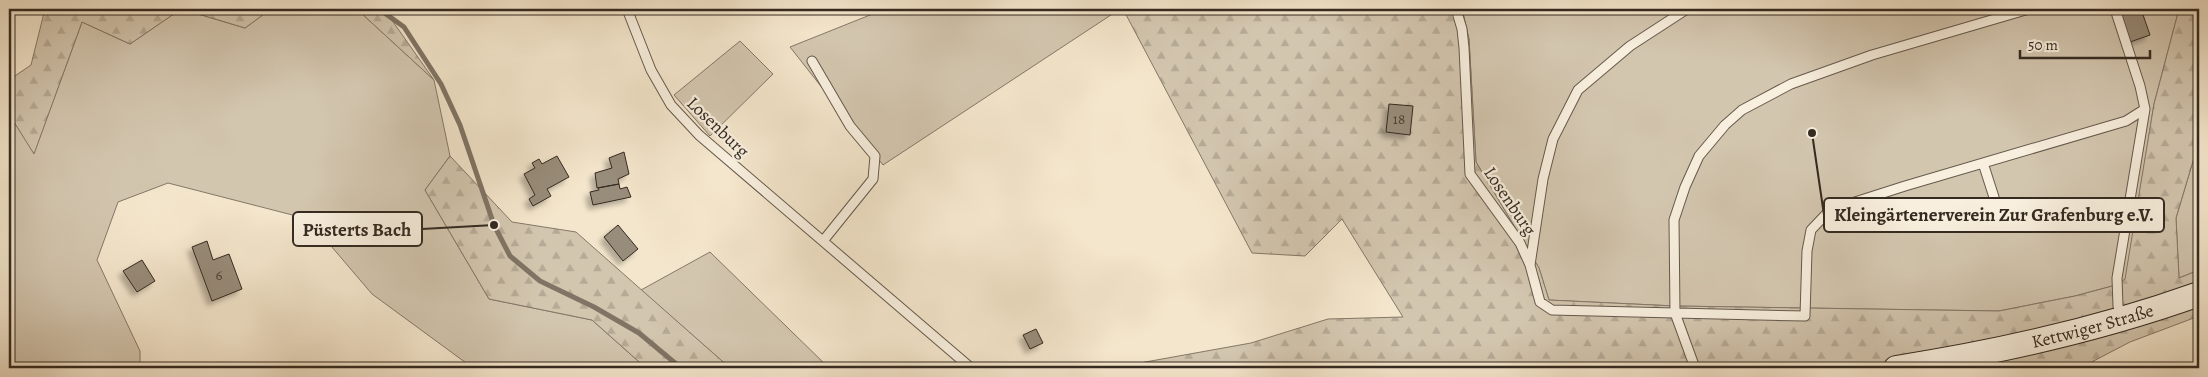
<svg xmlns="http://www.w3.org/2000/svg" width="2208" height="377" viewBox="0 0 2208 377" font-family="Alegreya,serif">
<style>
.green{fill:#d3c6af;stroke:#847868}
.forest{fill:url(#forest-firs);stroke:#847868}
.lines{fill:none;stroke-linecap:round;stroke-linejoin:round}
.stream{stroke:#807465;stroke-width:5}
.building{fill:#988c7a;stroke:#342a21;filter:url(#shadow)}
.lane-casing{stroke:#64594c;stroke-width:11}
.secondary-casing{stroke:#342a21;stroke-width:26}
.lane{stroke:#f8efde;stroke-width:9}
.secondary{stroke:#f8efde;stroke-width:24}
.labels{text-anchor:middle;stroke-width:4.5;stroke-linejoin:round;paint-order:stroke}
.number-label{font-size:15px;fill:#4d4237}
.street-label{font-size:18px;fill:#342a21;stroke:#f8efde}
.leader{fill:none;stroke:#342a21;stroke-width:2}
.callout-dot{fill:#342a21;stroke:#f8efde;stroke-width:2}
.callout{fill:#f8efde;stroke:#342a21;stroke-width:2}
.callout-label{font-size:19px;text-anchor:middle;font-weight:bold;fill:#342a21}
</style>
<defs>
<pattern id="forest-firs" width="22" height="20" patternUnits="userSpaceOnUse" patternTransform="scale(1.25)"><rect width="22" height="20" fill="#d3c6af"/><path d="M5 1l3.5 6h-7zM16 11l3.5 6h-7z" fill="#b6aa96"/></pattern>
<filter id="shadow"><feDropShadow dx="-4.5" dy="4.5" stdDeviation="2.5" flood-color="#0004"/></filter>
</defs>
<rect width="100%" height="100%" fill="#f4e6cc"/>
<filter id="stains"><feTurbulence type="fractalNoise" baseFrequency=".004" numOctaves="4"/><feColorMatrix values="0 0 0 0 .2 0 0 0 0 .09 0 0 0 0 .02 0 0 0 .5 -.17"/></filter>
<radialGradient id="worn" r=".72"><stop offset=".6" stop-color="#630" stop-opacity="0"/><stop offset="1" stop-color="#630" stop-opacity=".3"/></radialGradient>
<path class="green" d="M181 9 245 28 271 9H333L360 12 434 80 450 156 425 190 489 299 592 320 646 368H473L372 294 308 219 168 183 118 202 97 260 140 351V368H9V114L34 153 82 22 130 44Z
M885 9H1120L883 165 790 47Z
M1462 9H2179L2154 104 2126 279 2116 285 2075 296 1999 311 1675 306 1549 300 1539 268 1476 162 1469 39Z
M740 41 773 74 710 136 674 95Z
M2199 141V270L2179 278 2176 218Z
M710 252 829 368H730L641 290Z"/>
<path class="forest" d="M45 9H181L130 44 82 22 34 154 9 114V80L31 65Z
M182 9H271L245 28Z
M333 9H384L434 80 360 12Z
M1123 9H1462L1469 39 1476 162 1539 268 1549 300 1675 306 1999 311 2075 296 2116 285 2125 279 2154 104 2179 9H2199V141L2176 218 2179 278 2199 270V316L2130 342 2080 368H1112L1251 343 1328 319 1403 317 1342 219 1305 256 1252 253Z
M450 156 512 222 576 232 730 368H646L592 320 489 299 425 190Z"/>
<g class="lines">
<path class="stream" d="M379 9 404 27 441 84 460 125 494 225 510 256 540 281 594 307 639 333 681 368"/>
</g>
<path class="building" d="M2119 9H2141L2150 35 2130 42Z
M1389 104 1413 106 1410 135 1386 132Z
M624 152 629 174 618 179 619 184 597 188 595 173 612 168 609 158Z
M557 156 569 177 547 189 551 196 533 206 529 199 535 195 524 174 535 168 532 163 539 159 542 164Z
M619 184 620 189 627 187 631 197 593 205 590 192 599 190 598 188Z
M618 225 638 249 623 261 604 237Z
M207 241 213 260 229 254 242 289 212 301 192 247Z
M142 260 155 281 137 292 123 271Z
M1036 329 1043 343 1030 349 1023 335Z"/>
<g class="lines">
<defs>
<path id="lane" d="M627 9 651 70 671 105 699 135 971 368
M1456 9 1462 29 1464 48 1470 174 1520 243 1530 265 1540 302 1552 310 1675 313 1695 368
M2029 9 1872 55 1791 84 1742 110 1725 125 1699 156 1685 187 1674 220 1675 313 1805 316 1807 251 1811 230 1830 210 1905 186 2126 121 2145 109
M2115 9 2140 86 2145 109 2117 278 2118 306 2123 318
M812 61 850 126 875 156 873 179 823 241
M1983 163 2001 219
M1530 265 1543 179 1553 139 1578 90 1630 46 1687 9"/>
<g id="secondary">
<path id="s1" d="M1896 368C1999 352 2101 329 2199 294"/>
</g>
</defs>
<use href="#lane" class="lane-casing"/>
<use href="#secondary" class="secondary-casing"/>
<use href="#lane" class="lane"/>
<use href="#secondary" class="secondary"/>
</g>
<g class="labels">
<g class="number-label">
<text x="1399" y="124">18</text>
<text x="219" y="280">6</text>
</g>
<g class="street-label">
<text transform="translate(718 127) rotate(44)" y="6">Losenburg</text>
<text transform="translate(1510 201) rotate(56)" y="6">Losenburg</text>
<text dy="6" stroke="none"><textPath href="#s1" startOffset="201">Kettwiger Straße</textPath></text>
</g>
</g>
<path class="leader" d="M1812 133L1824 215M494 225L422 229"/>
<g class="callout-dot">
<circle cx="1812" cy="133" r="5"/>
<circle cx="494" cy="225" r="5"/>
</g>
<g class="callout">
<rect x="1824" y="198" width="340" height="34" rx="5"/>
<rect x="293" y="212" width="129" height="34" rx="5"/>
</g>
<g class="callout-label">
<text x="1994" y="221">Kleingärtenerverein Zur Grafenburg e.V.</text>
<text x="357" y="236">Püsterts Bach</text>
</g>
<rect width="2208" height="377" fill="none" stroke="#f4e6cc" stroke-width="30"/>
<rect x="10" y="10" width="2188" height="357" fill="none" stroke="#342a21" stroke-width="2.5"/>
<rect x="15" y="15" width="2178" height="347" fill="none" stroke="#342a21"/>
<path d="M2020 50v8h130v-8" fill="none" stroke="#342a21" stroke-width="2.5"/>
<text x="2028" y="50" font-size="15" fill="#342a21" stroke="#f8efde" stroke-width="4" paint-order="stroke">50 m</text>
<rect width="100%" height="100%" filter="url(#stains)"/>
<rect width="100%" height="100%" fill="url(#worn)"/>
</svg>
